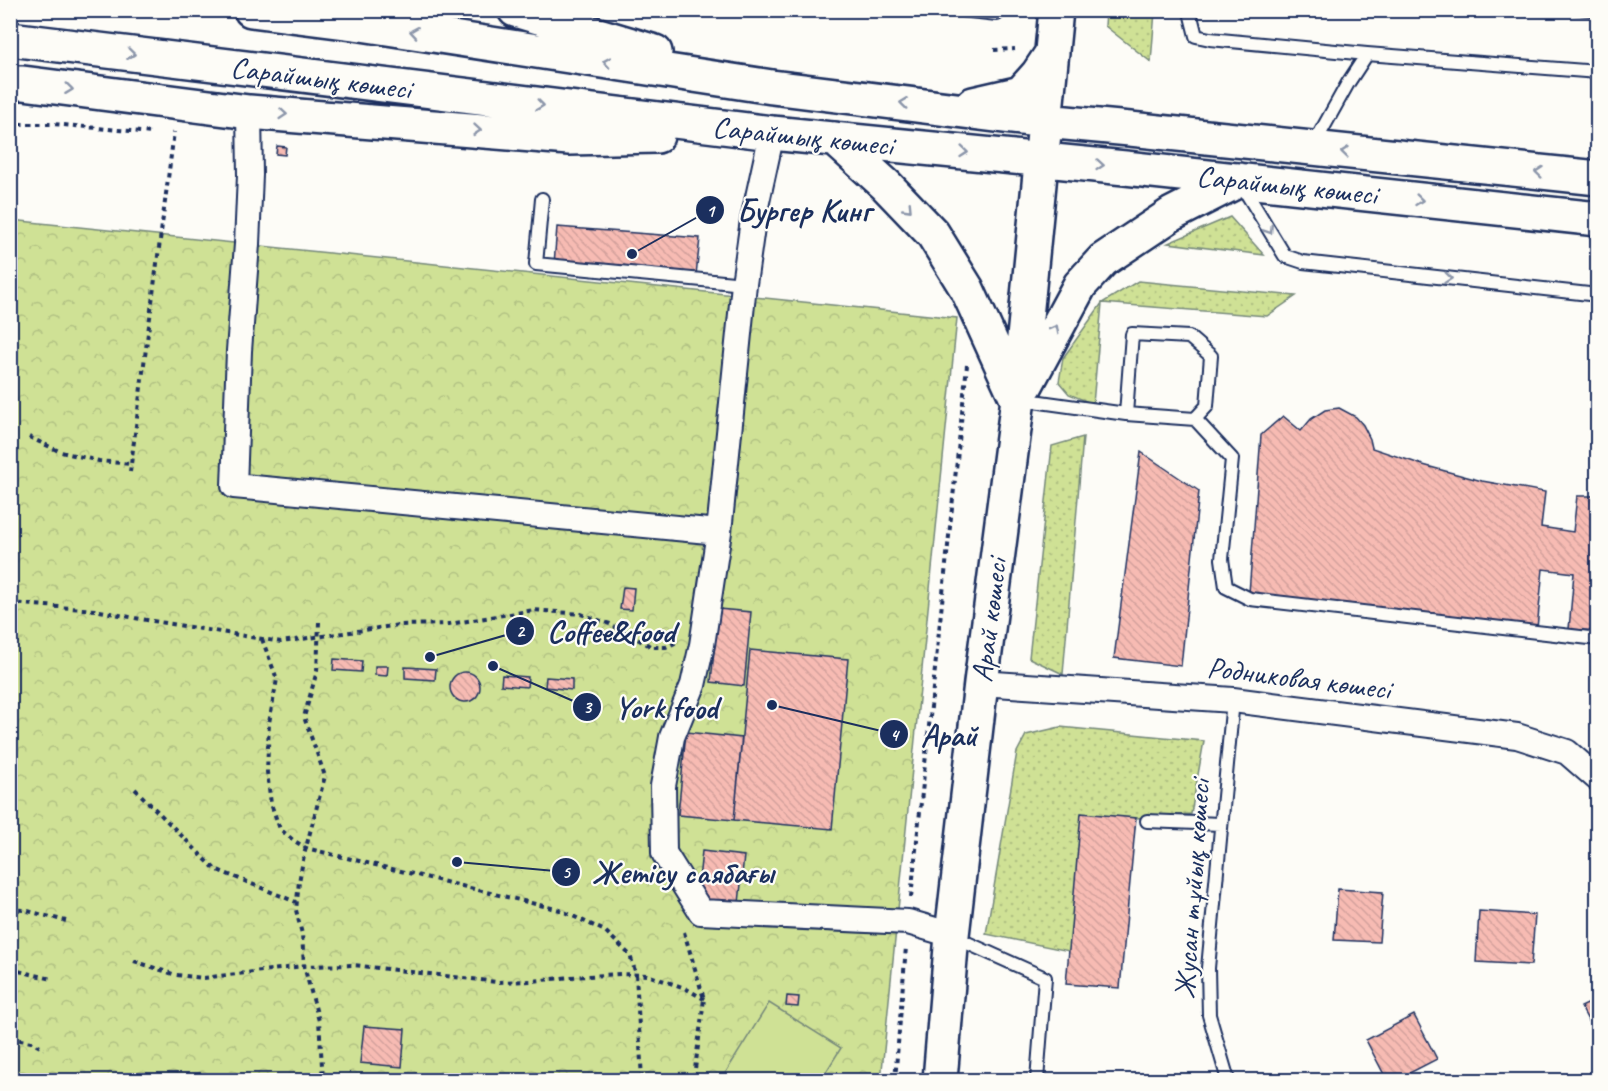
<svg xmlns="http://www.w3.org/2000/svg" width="1608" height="1091" viewBox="0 0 1608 1091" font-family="Caveat,sans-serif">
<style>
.grass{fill:url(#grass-dots);stroke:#75887a;stroke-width:1.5}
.park{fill:url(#park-crowns);stroke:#75887a;stroke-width:1.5}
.pitch{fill:#cfe195;stroke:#75887a;stroke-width:1.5}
.building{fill:url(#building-back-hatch);stroke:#1b2f5e;stroke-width:1.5}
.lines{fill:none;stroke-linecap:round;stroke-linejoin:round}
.lane-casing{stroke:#1b2f5e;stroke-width:16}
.street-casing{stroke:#1b2f5e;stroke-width:28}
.secondary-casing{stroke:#1b2f5e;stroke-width:38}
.path{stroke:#1b2f5e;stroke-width:4;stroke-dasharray:4.5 4.5;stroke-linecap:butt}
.lane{stroke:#fdfcf7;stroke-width:12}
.street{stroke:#fdfcf7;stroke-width:24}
.secondary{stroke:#fdfcf7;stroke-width:33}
.oneway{stroke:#8c96aa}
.labels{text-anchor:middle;stroke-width:4.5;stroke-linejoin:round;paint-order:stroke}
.street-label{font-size:30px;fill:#1b2f5e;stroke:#fdfcf7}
.leader{fill:none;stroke:#1b2f5e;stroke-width:2}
.callout-dot{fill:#1b2f5e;stroke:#fdfcf7;stroke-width:2}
.mark-label{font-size:18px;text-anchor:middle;font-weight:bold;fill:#fff}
.callout-label{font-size:32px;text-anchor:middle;font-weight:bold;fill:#1b2f5e;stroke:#fdfcf7;stroke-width:4.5;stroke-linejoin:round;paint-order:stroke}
</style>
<defs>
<pattern id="grass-dots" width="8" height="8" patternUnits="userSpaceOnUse" patternTransform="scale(1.5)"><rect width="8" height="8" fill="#cfe195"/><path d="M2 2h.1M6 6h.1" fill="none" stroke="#b1c183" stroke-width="1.8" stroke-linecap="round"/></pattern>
<pattern id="park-crowns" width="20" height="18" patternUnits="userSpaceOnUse" patternTransform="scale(1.5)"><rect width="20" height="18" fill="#cfe195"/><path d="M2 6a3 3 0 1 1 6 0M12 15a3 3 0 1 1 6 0" fill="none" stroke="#b1c183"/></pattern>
<pattern id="building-back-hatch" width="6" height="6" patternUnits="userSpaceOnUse" patternTransform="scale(1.5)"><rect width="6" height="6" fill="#f7bbb3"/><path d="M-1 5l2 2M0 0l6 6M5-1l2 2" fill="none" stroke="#d3a19c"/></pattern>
</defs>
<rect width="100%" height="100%" fill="#fdfcf7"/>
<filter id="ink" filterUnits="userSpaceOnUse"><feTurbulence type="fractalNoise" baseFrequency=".0167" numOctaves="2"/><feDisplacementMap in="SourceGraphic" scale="12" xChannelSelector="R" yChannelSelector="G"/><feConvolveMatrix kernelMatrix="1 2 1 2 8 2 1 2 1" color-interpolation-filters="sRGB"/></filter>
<g filter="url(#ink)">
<path class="grass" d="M1106 11H1155L1151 62 1105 26Z
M1230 217 1264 255 1168 243Z
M1138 281 1296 296 1267 316 1102 303 1093 404 1069 394 1059 382 1063 358 1102 303Z
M1083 437 1063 674 1029 658 1052 446Z
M1060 727 1204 741 1191 814 1136 818 1069 951 986 934 1017 752 1026 735Z"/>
<path class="park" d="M11 220 957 318 881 1080H11Z"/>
<path class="pitch" d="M769 1003 841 1048 821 1080H721Z"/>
<path class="building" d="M1521 10H1598V17Z
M277 146 286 147 285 155 276 154Z
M557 227 700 238 696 275 554 264Z
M1339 408 1356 417 1363 425 1370 439 1372 448 1423 465 1482 481 1545 492 1541 527 1573 532 1577 496H1598V631L1569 629 1574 573 1543 569 1537 628 1249 593 1261 435 1283 416 1301 431 1311 419 1325 410Z
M1141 452 1199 491 1181 666 1114 658Z
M623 587 634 588 632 610 620 609Z
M718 609 751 612 744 686 711 682Z
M750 650 848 659 832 829 734 820Z
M334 659 362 661 361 672 333 670Z
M375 666H388L387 676 375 675Z
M405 667 436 669 435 680 405 678Z
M450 687a15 15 0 1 1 30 0a15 15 0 1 1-30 0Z
M502 675 528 677 527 687 501 685Z
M546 677 572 679V690L545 687Z
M686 732 742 738 734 820 678 815Z
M1081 813 1136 818 1120 988 1066 984Z
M702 851 744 856 739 903 697 899Z
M1338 889 1383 892 1379 942 1334 940Z
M1479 911 1535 915 1531 965 1476 962Z
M787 996 799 997 798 1007 786 1006Z
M1598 999V1039L1581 1007Z
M1414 1015 1437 1059 1396 1080H1387L1366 1040Z
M364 1026 405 1029 402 1067 360 1063Z"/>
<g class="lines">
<defs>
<path id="lane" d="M961 10 997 14
M1191 10V16L1196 36 1210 39 1367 54 1598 72
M1313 146 1348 83 1367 54
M1241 184 1285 256 1303 262 1598 295
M542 199 536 264 744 284
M1019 399 1126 414 1195 419 1232 459 1222 559 1226 587 1250 599 1598 639
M1126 414 1132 334 1189 337 1211 356 1207 406 1195 419
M1147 821 1221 824
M954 937 1045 978 1037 1080
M1228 1080 1209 1015 1208 968 1233 700"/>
<path id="street" d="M249 112 250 175 247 244 239 351 234 486 719 532 744 284 753 220 772 133
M719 532 702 645 693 685 672 737 663 786 664 853 701 912 908 922 952 935
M981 683 1233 700 1517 736 1567 752 1598 779"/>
<path id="secondary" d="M251 10 361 24 772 87 1045 121 1130 129 1598 178
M515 10 655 52
M10 39 772 133 1125 168 1598 219
M10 83H23L249 112 569 138 657 136
M973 104 1021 93 1038 74 1052 53
M835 139 886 185 933 234 967 289 1017 399
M1026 385 1080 285 1103 260 1172 214 1239 180
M940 1080 952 935 981 683 1018 399 1056 10"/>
</defs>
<use href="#lane" class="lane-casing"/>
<use href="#street" class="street-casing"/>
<use href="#secondary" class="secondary-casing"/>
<path class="path" d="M994 50 1015 49
M10 124H53L152 133
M29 437 61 452 99 461 131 464
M130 472 174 132
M10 603 95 610 135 618 281 642 399 625 449 624 534 610 581 614 610 624 652 647H666L677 642
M319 622 317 671 304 717 325 776 304 855 299 882 296 910 302 934 304 966 319 1021 323 1080
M262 639 277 679 269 723 267 772 271 804 280 829 293 840 306 848 560 910 605 931 630 955 636 974 642 1080
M135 789 215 869 296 902
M911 897 967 365
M10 909 24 910 66 921
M684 932 704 999 694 1077 692 1080
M134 961 176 975 203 978 304 966 353 965 497 982 533 981 571 977 621 974 647 975 685 988 704 999
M10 969 52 979
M10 1038 31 1042 44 1049
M895 1080 906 947"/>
<use href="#lane" class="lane"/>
<use href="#street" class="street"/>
<use href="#secondary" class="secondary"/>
</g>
<defs><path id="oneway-chevron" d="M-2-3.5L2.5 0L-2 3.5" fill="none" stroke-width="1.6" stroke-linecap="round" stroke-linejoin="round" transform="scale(1.5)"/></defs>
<g class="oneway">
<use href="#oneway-chevron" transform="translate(414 32) rotate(-171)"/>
<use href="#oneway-chevron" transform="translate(131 54) rotate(7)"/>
<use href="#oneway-chevron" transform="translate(607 62) rotate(-171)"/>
<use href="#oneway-chevron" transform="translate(69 89) rotate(7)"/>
<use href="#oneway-chevron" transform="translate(904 103) rotate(-173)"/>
<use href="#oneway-chevron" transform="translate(540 105) rotate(7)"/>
<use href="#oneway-chevron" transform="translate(283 114) rotate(5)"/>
<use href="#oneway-chevron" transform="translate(477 130) rotate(5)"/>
<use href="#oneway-chevron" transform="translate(964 152) rotate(6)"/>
<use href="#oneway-chevron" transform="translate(1345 152) rotate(-174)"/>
<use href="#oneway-chevron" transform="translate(1100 165) rotate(5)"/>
<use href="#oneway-chevron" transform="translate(1539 172) rotate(-174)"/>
<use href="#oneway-chevron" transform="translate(1419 200) rotate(6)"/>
<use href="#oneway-chevron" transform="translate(908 208) rotate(46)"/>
<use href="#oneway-chevron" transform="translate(1269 230) rotate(57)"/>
<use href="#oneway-chevron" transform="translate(1448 278) rotate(6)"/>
<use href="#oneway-chevron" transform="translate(1055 329) rotate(-62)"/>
</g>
</g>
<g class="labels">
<g class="street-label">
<text transform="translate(321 78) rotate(7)" y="10">Сарайшық көшесі</text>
<text transform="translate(803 136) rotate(6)" y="10">Сарайшық көшесі</text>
<text transform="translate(1287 185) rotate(6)" y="10">Сарайшық көшесі</text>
<text transform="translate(989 620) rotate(-83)" y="10">Арай көшесі</text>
<text transform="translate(1299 678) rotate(7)" y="10">Родниковая көшесі</text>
<text transform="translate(1192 889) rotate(-86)" y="10">Жусан тұйық көшесі</text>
</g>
</g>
<path class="leader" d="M632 254L710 210M430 657L520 631M493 666L587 707M772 705L894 734M457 862L566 872"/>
<g class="callout-dot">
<circle cx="632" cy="254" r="6"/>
<circle cx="430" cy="657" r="6"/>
<circle cx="493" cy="666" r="6"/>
<circle cx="772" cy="705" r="6"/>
<circle cx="457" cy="862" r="6"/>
<circle cx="710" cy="210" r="15"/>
<circle cx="520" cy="631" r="15"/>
<circle cx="587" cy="707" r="15"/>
<circle cx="894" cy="734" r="15"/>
<circle cx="566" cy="872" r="15"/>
</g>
<g class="mark-label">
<text x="710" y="217">1</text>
<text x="520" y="637">2</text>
<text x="587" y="713">3</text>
<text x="894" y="741">4</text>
<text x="566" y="878">5</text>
</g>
<g class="callout-label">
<text x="804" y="221">Бургер Кинг</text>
<text x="611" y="642">Coffee&amp;food</text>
<text x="666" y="718">York food</text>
<text x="949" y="746">Арай</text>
<text x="683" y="883">Жетісу саябағы</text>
</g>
<rect width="1608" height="1091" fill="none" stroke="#fdfcf7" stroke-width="36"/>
<rect x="18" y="18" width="1572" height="1055" fill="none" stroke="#1b2f5e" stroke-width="2" filter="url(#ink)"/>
</svg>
